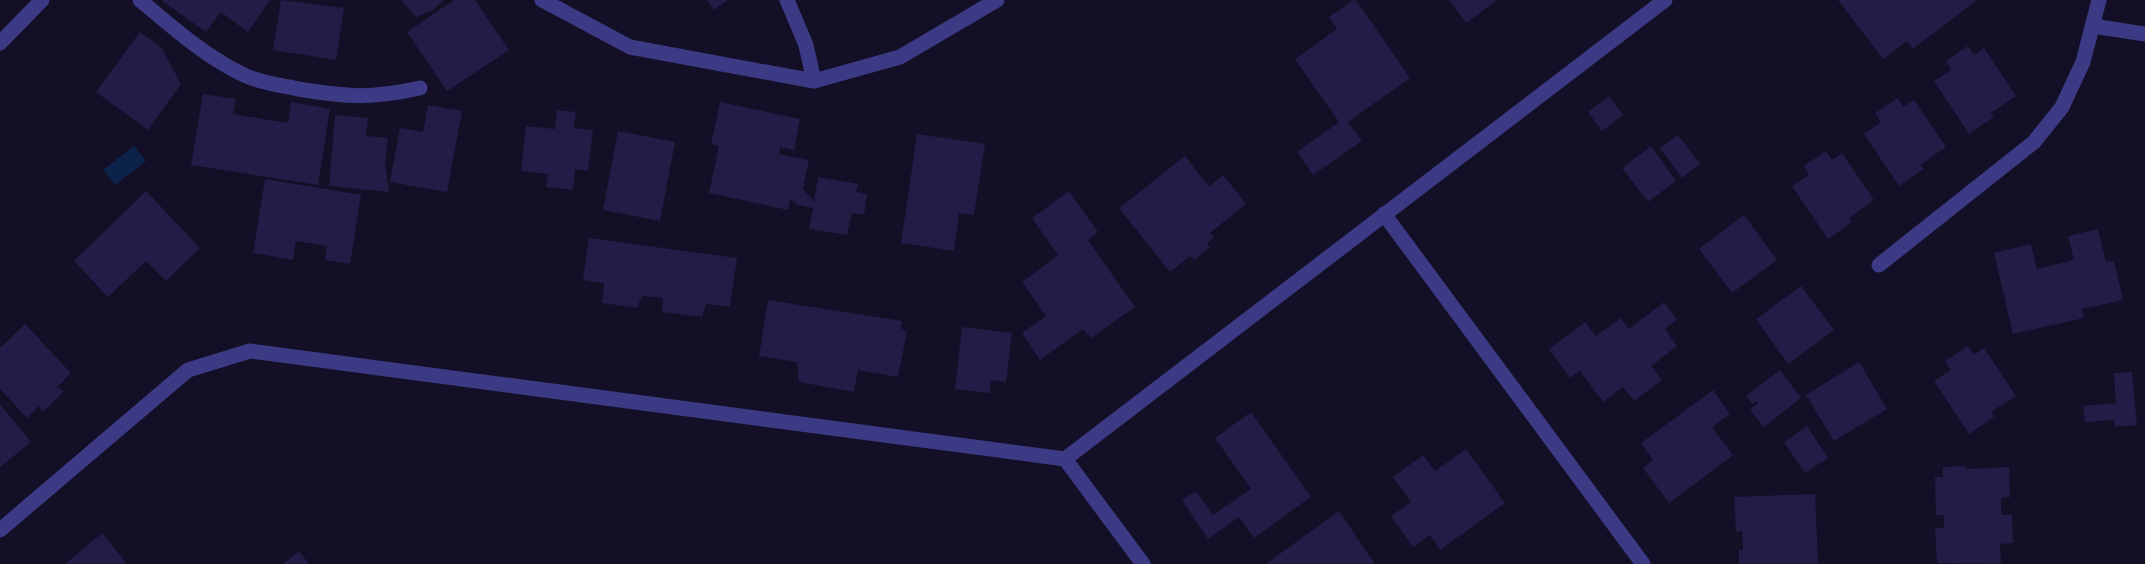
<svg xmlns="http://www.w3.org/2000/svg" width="2145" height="564" viewBox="0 0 2145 564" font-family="'Source Sans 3',sans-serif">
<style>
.water{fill:#0c2248}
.building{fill:#241b47}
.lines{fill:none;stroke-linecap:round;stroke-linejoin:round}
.minor{stroke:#3d3a85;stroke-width:15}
</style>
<rect width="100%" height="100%" fill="#130f26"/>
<path class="water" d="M134 146 146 161 115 185 103 170Z"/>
<path class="building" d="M161 0H270L248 32 221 12 206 32Z
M281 0 344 8 336 60 273 50Z
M401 0H444L433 10 416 17Z
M454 0H475L509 50 447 91 407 32Z
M707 0H728L714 10Z
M1353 0H1356L1410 78 1348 122 1362 141 1313 175 1297 152 1339 122 1295 59 1337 29 1329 17Z
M1449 0H1497L1466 23Z
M1838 0H1977L1913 49 1907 41 1883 59Z
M140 32 161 47 181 84 148 130 96 92Z
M1968 46 1974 55 1984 48 2016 96 1991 113 1994 117 1969 134 1934 81 1951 70 1946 61Z
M203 94 236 99 233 114 288 123 291 102 330 109 318 185 191 165Z
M1609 96 1623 115 1602 131 1588 112Z
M1898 98 1903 107 1914 100 1946 147 1920 165 1924 169 1899 186 1864 134 1881 122 1875 113Z
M720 102 800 119 794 150 780 147 779 154 809 160 803 189 814 201 818 177 858 184 856 192 867 194 864 215 852 213 847 235 809 229 813 208 797 205 790 199 788 210 709 193 719 146 711 144Z
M428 105 462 111 447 192 390 182 400 128 423 132Z
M557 110 576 112 574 128 593 130 588 171 575 169 573 190 546 187 548 174 521 171 526 126 555 129Z
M335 115 368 118 366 136 388 138 385 163 389 192 329 186Z
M618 131 675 142 660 221 603 210Z
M917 134 985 144 974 215 959 213 954 251 901 243Z
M1678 135 1700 164 1682 178 1660 148Z
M1651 146 1676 181 1648 202 1622 168Z
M1826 151 1832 160 1842 153 1874 200 1849 218 1852 222 1828 239 1792 186 1809 175 1804 166Z
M1185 156 1209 187 1223 175 1246 204 1210 233 1214 237 1207 243 1210 247 1194 260 1190 256 1170 272 1119 208Z
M265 179 361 195 350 264 325 260 327 246 296 241 293 260 253 253Z
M146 191 200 248 166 281 146 261 108 297 74 261Z
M1069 191 1098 232 1088 240 1135 307 1091 338 1083 329 1040 360 1022 333 1046 316 1022 282 1058 255 1032 218Z
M1744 215 1777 260 1732 293 1699 249Z
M2098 229 2106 262 2114 261 2123 300 2082 309 2084 318 2013 334 1994 253 2031 244 2037 269 2074 260 2068 236Z
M589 238 737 258 730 307 706 304 702 317 662 312 663 298 642 296 637 308 602 303 604 283 583 280Z
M1801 286 1834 330 1788 364 1756 319Z
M768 300 902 321 901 328 907 332 898 377 858 370 854 392 799 382 797 362 759 356Z
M1664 302 1677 320 1665 329 1677 346 1651 366 1662 380 1634 401 1623 387 1603 402 1580 371 1570 378 1549 349 1585 322 1596 336 1621 318 1629 329Z
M25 324 71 373 57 387 64 391 43 412 39 406 27 418 0 389V348Z
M962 327 1012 333 1006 382 991 380 990 393 955 389Z
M1968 346 1974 355 1984 348 2016 396 1991 412 1994 417 1969 434 1934 381 1951 370 1945 361Z
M1859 362 1887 409 1834 441 1806 395Z
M1780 370 1801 398 1764 427 1750 410 1758 403 1756 401 1753 404 1746 396Z
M2132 372 2137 425 2115 427 2114 420 2085 422 2083 406 2116 403 2114 373Z
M1713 390 1730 414 1712 427 1733 455 1669 503 1643 468 1653 460 1641 443Z
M0 404 31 442 0 467Z
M1251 412 1311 497 1254 538 1239 517 1208 539 1182 500 1196 491 1213 515 1251 489 1215 438Z
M1807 426 1828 458 1805 473 1784 442Z
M1466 449 1505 503 1440 550 1430 535 1413 547 1391 516 1411 502 1393 477 1423 455 1435 471Z
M1965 466V469L2009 467 2010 497 2001 498V515H2012L2013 543 2000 544 2001 564 1937 563 1935 528H1944V515H1936L1935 477H1943V467Z
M1815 494 1818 564H1739V550H1743L1742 531 1736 532 1734 497Z
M1339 511 1375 564H1266Z
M102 533 127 564H65Z
M299 551 309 564H283Z"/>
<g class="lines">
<path class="minor" d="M140 0C172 27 206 57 244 75 261 83 280 85 298 89 348 97 370 99 420 88
M542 0 630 47 814 81 900 57 997 0
M787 0 806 45 814 81
M2093 26 2145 34
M0 43 42 0
M1384 214 1643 564
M1879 265 2034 142 2062 107 2083 62 2099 0
M1065 459 1143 564
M0 530 188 370 250 351 1065 459 1665 0"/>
</g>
</svg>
